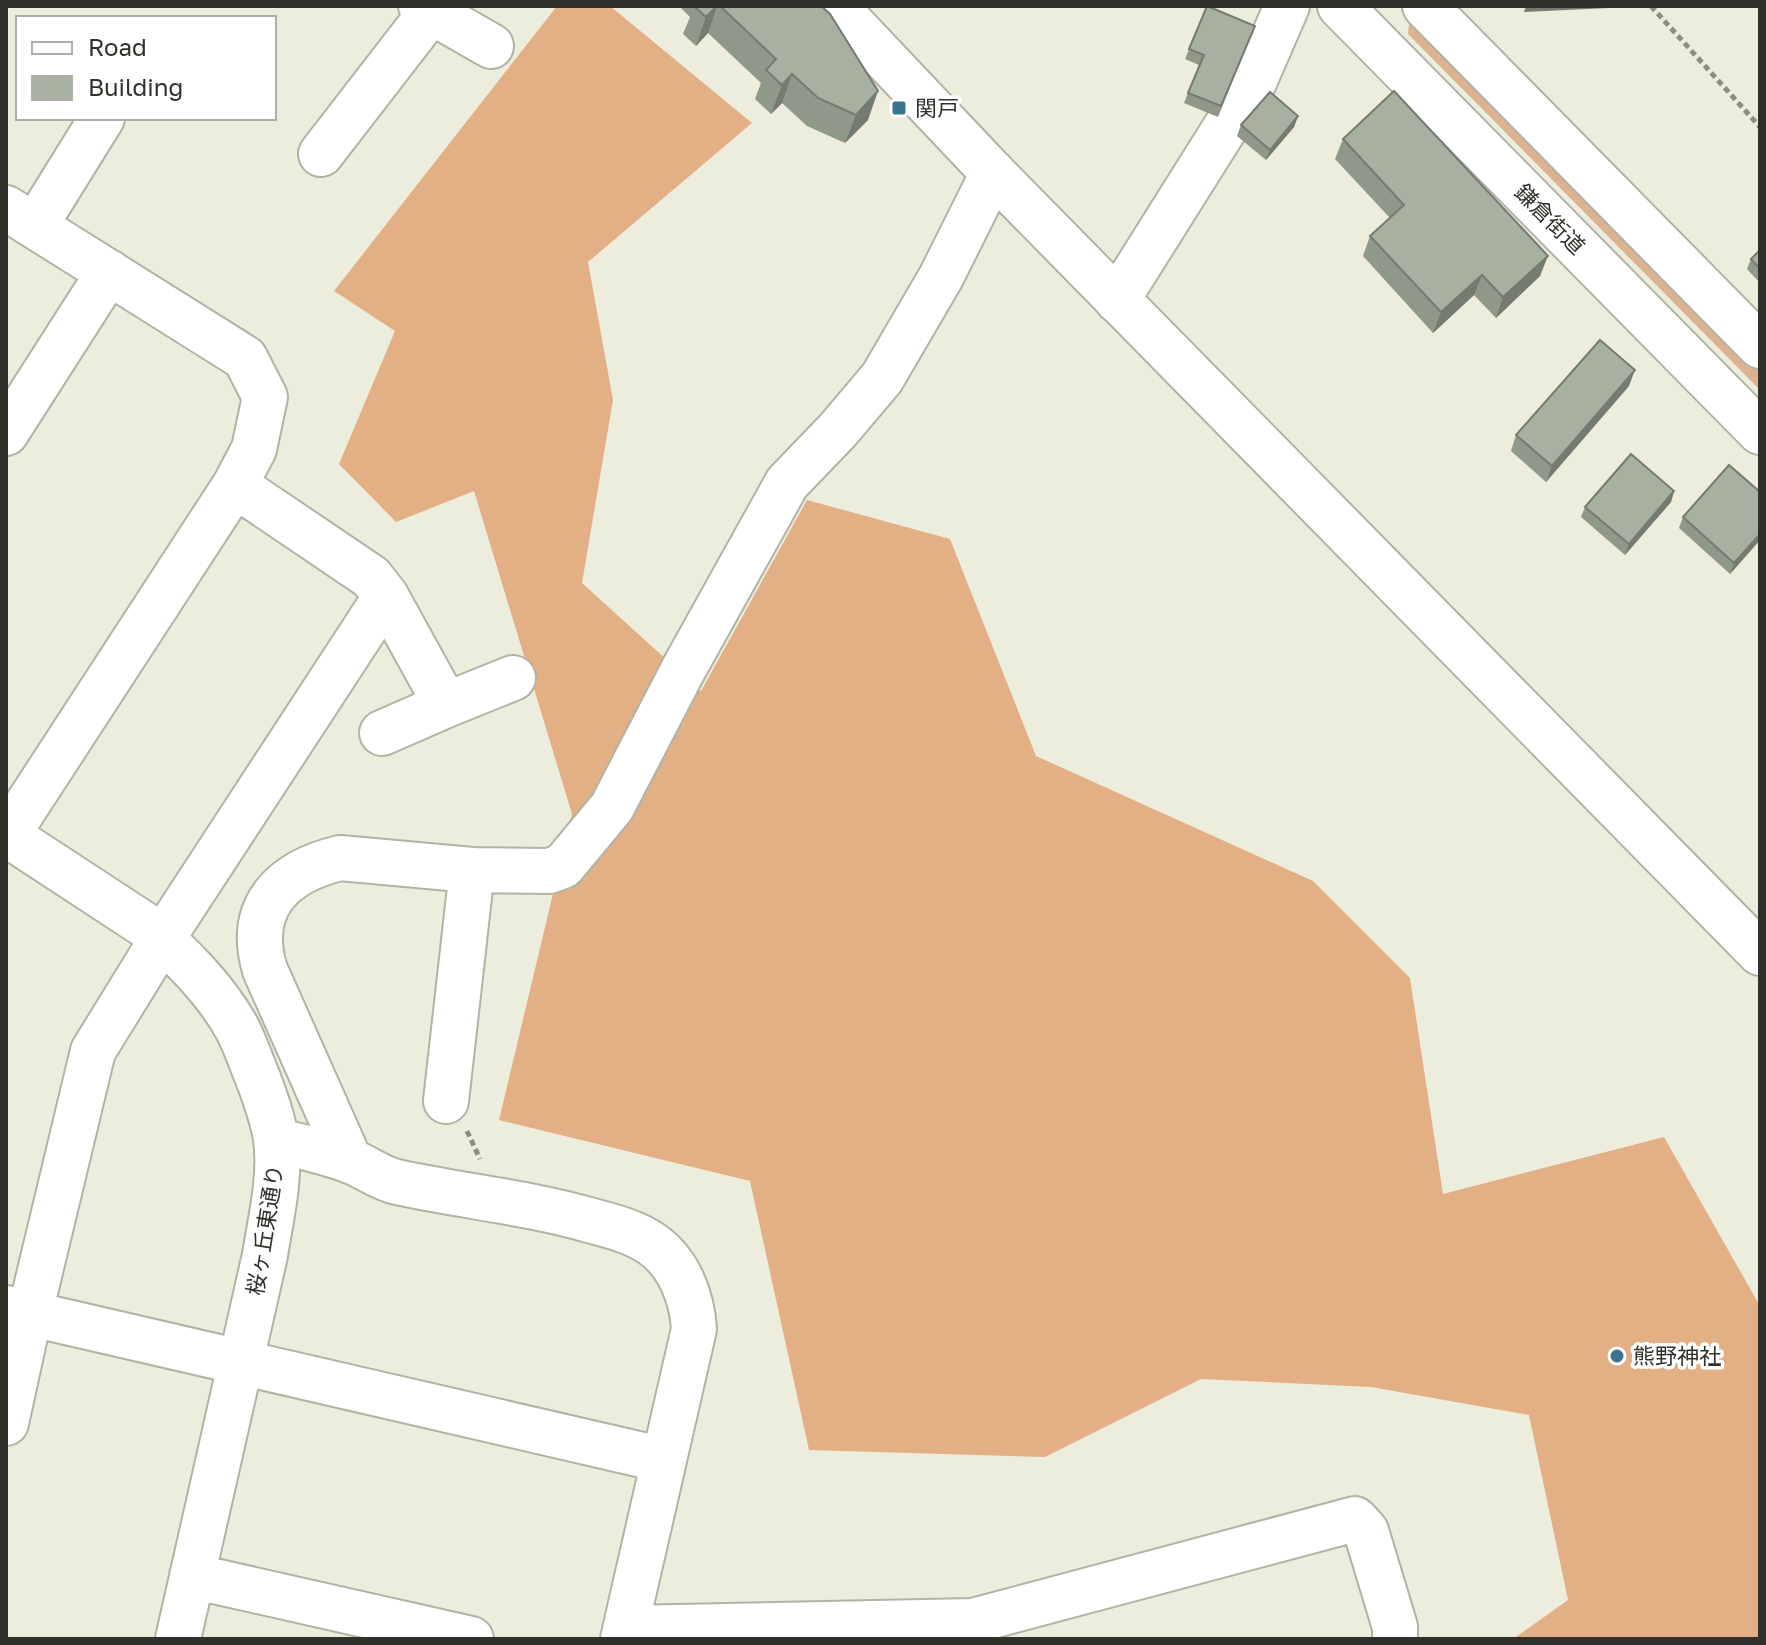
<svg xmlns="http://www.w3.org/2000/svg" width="1766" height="1645" viewBox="0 0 1766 1645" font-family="'Golos Text','Noto Sans JP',sans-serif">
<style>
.green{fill:#dcb291}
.forest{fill:#e3b086}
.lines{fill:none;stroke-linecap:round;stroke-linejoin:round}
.minor-casing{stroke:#b2b3a4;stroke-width:48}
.major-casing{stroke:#b2b3a4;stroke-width:48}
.path{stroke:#8d8d82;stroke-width:5;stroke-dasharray:6 4;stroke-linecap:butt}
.minor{stroke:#fff;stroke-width:44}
.major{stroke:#fff;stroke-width:44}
.wall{fill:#90978b}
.shaded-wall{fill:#767b71}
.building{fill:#a8b0a2;stroke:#767b71;stroke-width:2}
.poi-dot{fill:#38758c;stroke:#fff;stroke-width:3}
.labels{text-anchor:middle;stroke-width:7;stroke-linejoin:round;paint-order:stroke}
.poi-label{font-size:22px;fill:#31312b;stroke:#fff;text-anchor:start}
.street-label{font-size:22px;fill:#31312b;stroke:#fff}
</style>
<rect width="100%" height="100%" fill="#ededde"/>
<path class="green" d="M1419 23 1760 369V390L1408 34 1409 24Z"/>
<path class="forest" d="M557 6H610L752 123 588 262 613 400 582 583 701 691 807 500 950 539 1036 756 1313 881 1410 978 1443 1194 1664 1137 1760 1306V1639H1513L1568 1600 1529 1415 1371 1387 1201 1379 1045 1457 809 1450 750 1181 499 1120 572 814 474 491 396 522 339 464 395 331 334 291Z"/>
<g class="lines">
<defs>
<path id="minor" d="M421 6 491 46
M321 154 430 13
M6 208 245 358 265 397 254 449 235 485 6 837
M35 226 102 118
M1117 300 1254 82 1287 6
M6 433 109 272
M386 596 446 705
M382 733 446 705 513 678
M6 834 145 925C179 952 217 991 238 1030 246 1046 252 1064 259 1081 266 1100 273 1119 276 1139 281 1178 271 1217 265 1255L178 1639
M446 1101 472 870
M276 1140C301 1147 328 1152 353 1162 367 1168 382 1179 397 1182 461 1196 526 1202 589 1220 611 1226 633 1231 652 1244 679 1263 692 1297 694 1329L623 1639
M350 1161 265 970C246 907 282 872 340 858L472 870 549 871 563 866 612 807 683 670 787 483 838 430 882 378 941 277 993 173
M6 1308 664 1460
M6 1423 30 1313 93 1051 162 939 386 596 371 577 235 485
M192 1576 471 1639
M627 1628 973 1621 1355 1519 1366 1531 1395 1627V1639"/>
<path id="major" d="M835 6 993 173 1760 953
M1340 6 1760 432
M1425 6 1760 346"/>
</defs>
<use href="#minor" class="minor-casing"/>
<use href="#major" class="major-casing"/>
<path class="path" d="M1651 6 1760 127
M467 1131 480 1159"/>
<use href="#minor" class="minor"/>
<use href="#major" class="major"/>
</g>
<path class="wall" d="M679 6H821L868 120 845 143 807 126 782 103 771 114 755 99 761 83 708 33 696 46 683 34 690 17Z
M1207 6 1255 26 1218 117 1184 103 1199 65 1185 59Z
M1298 116 1294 127 1266 160 1237 136 1241 125Z
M1343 139 1540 276 1496 318 1474 295 1433 333 1363 256 1370 236 1390 218 1335 159Z
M1760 250V283L1747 269 1751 259Z
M1629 386 1546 482 1511 451 1516 435Z
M1674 491 1671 502 1625 555 1581 517 1585 507Z
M1760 492V540L1730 574 1679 528 1683 517Z"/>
<path class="shaded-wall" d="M717 6 708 33 696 46 706 17Z
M1526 6H1610L1609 8 1524 12Z
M792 74 782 103 771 114 782 85Z
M878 91 868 120 845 143 856 115Z
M1298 116 1294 127 1266 160 1270 150Z
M1548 256 1540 276 1496 318 1503 297Z
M1482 275 1474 295 1433 333 1441 312Z
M1635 370 1629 386 1546 482 1552 466Z
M1674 491 1671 502 1625 555 1629 544Z
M1760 534V540L1730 574 1734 563Z"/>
<path class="building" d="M694 6H717L706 17Z
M720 6H821L830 14 878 91 856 115 818 98 792 74 782 85 766 70 776 59Z
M1207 6 1255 26 1221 106 1188 93 1204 55 1189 49Z
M1394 91 1548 256 1503 297 1482 275 1441 312 1370 236 1404 205 1343 139Z
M1270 92 1298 116 1270 150 1241 125Z
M1760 250V269L1751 259Z
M1600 340 1635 370 1552 466 1516 435Z
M1631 454 1674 491 1629 544 1585 507Z
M1729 465 1760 492V534L1734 563 1683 517Z"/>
<g class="poi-dot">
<rect x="891" y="100" width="16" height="16" rx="4"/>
<circle cx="1617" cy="1356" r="8"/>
</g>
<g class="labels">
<g class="poi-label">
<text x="915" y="116">関戸</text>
<text x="1633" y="1364">熊野神社</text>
</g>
<g class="street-label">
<text transform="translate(1550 219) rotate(45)" y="8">鎌倉街道</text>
<text transform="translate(265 1230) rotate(-81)" y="8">桜ヶ丘東通り</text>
</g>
</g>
<rect width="1766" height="1645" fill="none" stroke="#31312b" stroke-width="16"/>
<rect x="16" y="16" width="260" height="104" fill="#ffffff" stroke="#adadaa" stroke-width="2"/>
<rect x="32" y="42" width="40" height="12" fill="#ffffff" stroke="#adadaa" stroke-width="2"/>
<text x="88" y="56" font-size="24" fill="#31312b">Road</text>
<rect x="32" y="76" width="40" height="24" fill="#a8b0a2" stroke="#adadaa" stroke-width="2"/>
<text x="88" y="96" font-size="24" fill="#31312b">Building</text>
</svg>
